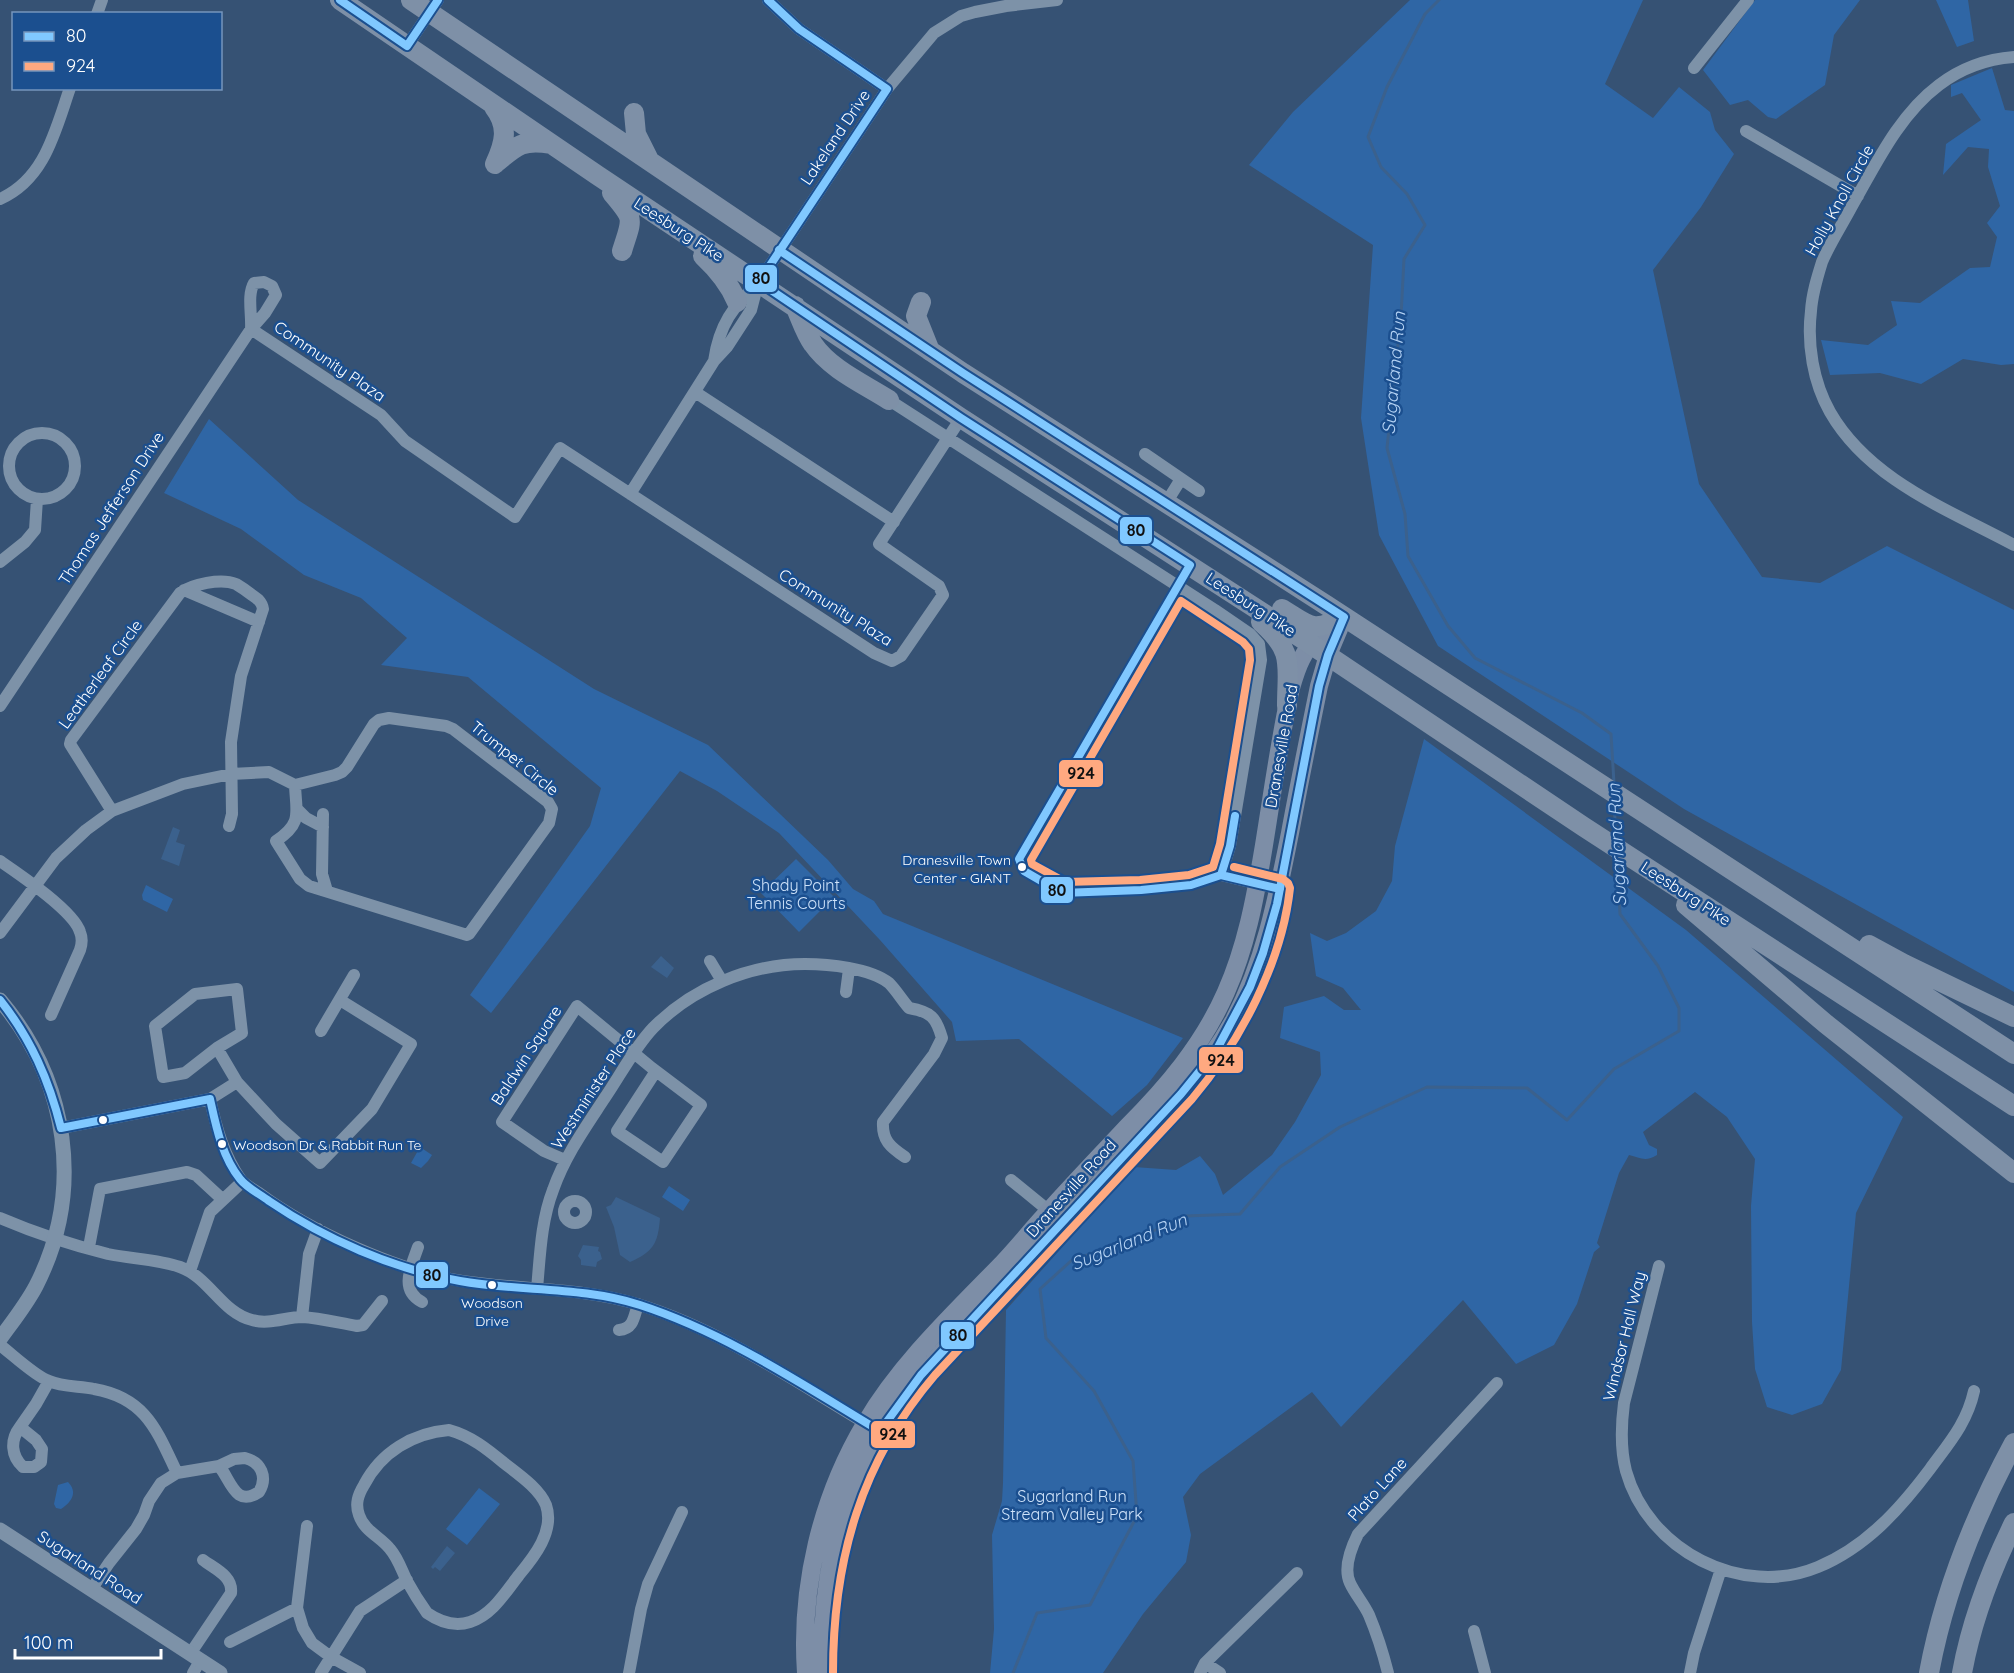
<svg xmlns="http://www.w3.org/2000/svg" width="2014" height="1673" viewBox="0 0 2014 1673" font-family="Quicksand,sans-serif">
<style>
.green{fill:#2f66a5}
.water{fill:#3b618d}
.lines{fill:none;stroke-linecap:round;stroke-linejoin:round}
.stream{stroke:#3b618d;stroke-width:3}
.minor{stroke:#7d92a8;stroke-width:12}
.tertiary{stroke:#7d92a8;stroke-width:15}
.primary{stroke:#7d8ea7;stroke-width:18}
.trunk{stroke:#7e90a7;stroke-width:20}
.bus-1-casing{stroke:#1b4f8f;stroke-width:12}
.bus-2-casing{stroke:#1b4f8f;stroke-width:12}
.bus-1{stroke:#80c8ff;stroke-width:8}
.bus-2{stroke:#ffa980;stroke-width:8}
.bus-dot{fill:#fff;stroke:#1b4f8f;stroke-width:2}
.labels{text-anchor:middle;stroke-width:5;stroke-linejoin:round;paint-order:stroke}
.bus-label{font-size:14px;fill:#fff;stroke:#1b4f8f;text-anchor:end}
.street-label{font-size:16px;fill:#fff;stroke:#1b4f8f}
.park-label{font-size:16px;fill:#cfe3fa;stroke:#1b4f8f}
.water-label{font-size:18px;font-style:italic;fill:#b5d3f5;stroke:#1b4f8f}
.line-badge{stroke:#1b4f8f;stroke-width:2}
.pale-badge-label{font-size:16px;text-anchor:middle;font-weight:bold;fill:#111}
</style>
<rect width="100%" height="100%" fill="#365274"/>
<path class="green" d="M1410 0H1643L1605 84 1653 118 1679 87 1710 112 1715 130 1734 154 1701 207 1653 270 1699 484 1762 577 1820 583 1887 546 2014 610V992L1684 809 1438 646 1379 535 1361 418 1373 245 1249 165 1293 112Z
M1755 0H1860L1834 35 1825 85 1776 119 1768 117 1748 100 1730 105 1703 70Z
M1936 0H1968L1974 41 1957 47Z
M1992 68 2005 110 2014 111V364L2001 365 1963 359 1921 384 1880 373 1830 375 1821 340 1868 345 1897 325 1891 301 1920 303 1970 268 1990 267 1997 237 1987 223 2000 206 1988 167 1989 149 1968 147 1943 175 1946 144 1981 120 1962 93 1951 97V85Z
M209 419 298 500 594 689 708 745 828 860 853 889 874 901 883 914 1183 1038 1147 1085 1112 1116 1019 1039 956 1041 952 1022 880 940 779 833 717 791 680 771 491 1013 470 995 590 826 601 788 468 677 381 665 407 638 361 598 304 575 241 529 164 493Z
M1424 739 1686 930 1903 1117 1856 1213 1841 1370 1822 1404 1792 1415 1767 1407 1755 1369 1752 1322 1751 1206 1755 1159 1727 1117 1695 1092 1643 1132 1649 1145 1657 1149V1155C1646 1162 1640 1158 1629 1155L1619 1173 1597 1243 1600 1247 1594 1252 1577 1304 1554 1345 1516 1364 1463 1300 1341 1427 1312 1392 1200 1474 1183 1497 1191 1535 1186 1562 1143 1614 1103 1673H990L994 1629 992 1535 1002 1501 1003 1483 1006 1310 1134 1167 1176 1170 1200 1156 1215 1174 1223 1195 1272 1155 1295 1122 1321 1075 1320 1052 1280 1038 1284 1007 1324 996 1344 1010H1361L1343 988 1316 976 1310 933 1327 941 1346 933 1376 911 1392 881 1395 846Z
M796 859 834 897 799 932 761 893Z
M146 885 173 899 167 912 143 900 142 895Z
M420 1147 432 1155 428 1161 421 1168 411 1163Z
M669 1186 690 1200 683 1211 662 1197Z
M68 1482C78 1492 72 1502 61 1509L56 1508 54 1504 58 1485Z
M479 1488 500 1504 467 1545 446 1529Z"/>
<path class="water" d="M173 827 180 830 176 842 185 845 179 866 161 859Z
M661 956 674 968 667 978 651 967Z
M616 1197 660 1218C658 1244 653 1252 630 1262L620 1255 614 1227 606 1207 611 1205Z
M583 1245 599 1247 598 1251 600 1252 602 1259 597 1262 596 1267 581 1265V1260L578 1256Z
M447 1546 455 1553 440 1571 435 1567 433 1569 431 1567Z"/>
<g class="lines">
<path class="stream" d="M1439 0 1425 14 1387 87 1368 137 1381 167 1407 194 1425 225 1404 259 1401 316 1387 448 1405 514 1408 556 1448 626 1475 658 1582 713 1611 734 1614 783
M1614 801 1616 840
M1013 1673 1037 1613 1090 1605 1137 1516 1133 1461 1094 1391 1046 1338 1040 1289 1072 1260 1129 1242 1186 1216 1240 1214 1280 1167 1340 1127 1427 1087 1527 1088 1567 1120 1614 1069 1679 1031V1008L1658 966 1620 914 1617 858"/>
<path class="minor" d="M768 0 799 29 887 89
M97 14 102 0
M407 46 438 0
M2014 57C1987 59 1960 69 1939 85 1899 115 1876 164 1852 206 1842 225 1830 243 1822 262 1817 278 1812 294 1811 311 1807 344 1813 382 1830 412 1869 480 1947 509 2014 545
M1694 68 1748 0
M1746 131 1858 196
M0 199C45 179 55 131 70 88
M264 282 272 286 276 295 265 313 251 329C252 314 247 295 254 283Z
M714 361C719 325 733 306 759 282L887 89 934 33 961 16 975 12 1006 6 1057 0
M695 392 894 522
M889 400 1215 610 1250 634 1259 644 1261 660 1230 846 1221 875 1280 889
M9 466a33 33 0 1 1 66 0a33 33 0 1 1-66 0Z
M1145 454 1199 491
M630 494 714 361 727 347 751 310 758 283
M1166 503 1181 479
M0 562 25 542 35 530 37 499
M184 590 259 622
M0 706 251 329 381 415 405 441 515 517 560 448 874 653 892 661 901 656 943 595 939 586 879 544 961 418
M298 810 306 818 323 827
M112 811 70 744 71 740 180 593C192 584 221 578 236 584 241 587 247 591 252 595 258 599 262 602 263 609L241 676 231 742 232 814 229 826
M323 814 322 874 327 891
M0 861C19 874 74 911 80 932 83 939 82 944 80 950L51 1015
M0 933 56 858 86 830 112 811 183 784 231 774 269 772 295 785 335 775 342 772 347 767 374 724 379 720 389 718 446 726 453 729 548 802 552 809 549 823 469 934 467 935 309 886 300 879 276 841C303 823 296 813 295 785
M710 961 722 981
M237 989 242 1033 217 1048 185 1073 163 1077 155 1026 195 994Z
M846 992 849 969
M321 1031 354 975
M217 1048 237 1082 276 1124 320 1163 372 1109 411 1044 340 1000
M210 1099C216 1127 224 1156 241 1180 245 1185 253 1189 259 1193 310 1231 398 1271 462 1281 520 1290 580 1287 637 1304 720 1329 796 1382 870 1426
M61 1128 210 1099 237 1082
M565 1160 544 1151 502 1122 577 1006 652 1068 656 1071 701 1105 663 1162 617 1131 656 1071
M1011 1180 1049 1211
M564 1212a11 11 0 1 1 22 0a11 11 0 1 1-22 0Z
M0 1218C35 1233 72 1245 108 1254 131 1259 158 1259 180 1267 209 1277 222 1313 252 1320 269 1325 286 1317 302 1317 320 1318 339 1323 357 1326L363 1325 382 1301
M89 1247 100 1189 187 1172 196 1175 222 1199
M418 1247C411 1267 399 1290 422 1302
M1659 1266 1624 1403C1621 1426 1620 1448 1626 1471 1648 1550 1741 1599 1818 1567 1866 1547 1900 1509 1930 1469 1949 1443 1967 1423 1974 1391
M190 1271 210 1212 242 1182
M537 1289C540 1256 541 1221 553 1190 565 1156 585 1128 604 1099 620 1076 634 1048 653 1028 692 988 750 964 805 964 828 964 870 968 889 983 896 990 902 1000 909 1008 931 1012 936 1017 942 1038L934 1054 883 1122C882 1140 890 1147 905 1157
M302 1317 309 1254 318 1229
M619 1330C634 1329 634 1316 638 1304
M0 1345C13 1355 35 1376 49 1381 62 1387 80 1386 94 1389 146 1398 157 1431 177 1473
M20 1427 36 1440 42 1449 41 1462 34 1467H23C11 1456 10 1440 20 1427Z
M20 1427 36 1404 49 1381
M449 1430C471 1436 487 1449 504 1463 518 1474 539 1488 546 1505 555 1531 534 1557 519 1575 505 1593 492 1615 470 1622 454 1627 440 1622 427 1613 420 1603 413 1592 407 1581 402 1571 398 1558 390 1549 381 1537 364 1531 359 1515 355 1504 358 1495 364 1485 381 1452 413 1433 449 1430Z
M245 1458C261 1462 268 1477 259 1492 235 1508 231 1480 219 1466L234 1459Z
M307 1526 297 1608 303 1628 312 1643 331 1657 360 1673
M91 1590 109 1563 136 1529 144 1515 149 1501 161 1483 177 1473 219 1466
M1474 1631 1485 1673
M230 1642 297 1608
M190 1654 231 1593C233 1576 215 1569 203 1560
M1205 1663 1220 1673
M193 1673 200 1661
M321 1673 360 1611 407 1580
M629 1673 641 1609 648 1584 682 1512
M1200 1673 1205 1663 1297 1573
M1388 1673C1383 1653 1377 1634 1369 1615 1364 1604 1355 1594 1350 1583 1343 1568 1351 1548 1358 1534L1497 1383
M1690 1673 1694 1653 1721 1569"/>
<path class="tertiary" d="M0 1000C68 1081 85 1190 36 1286 26 1305 13 1321 0 1339
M0 1530 220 1673"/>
<path class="primary" d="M806 1673C800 1587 821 1498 865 1424 899 1366 950 1317 997 1269 1015 1251 1031 1230 1049 1211 1074 1183 1100 1156 1126 1128 1166 1088 1203 1045 1226 992 1246 947 1255 899 1263 851 1272 797 1279 742 1291 688 1297 667 1303 649 1321 635
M823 1673C820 1593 837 1497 881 1429 918 1373 966 1327 1012 1278 1068 1217 1125 1156 1181 1094 1201 1071 1219 1047 1234 1020 1265 961 1277 898 1290 833 1299 784 1309 735 1319 686L1328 655 1344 617"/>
<path class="trunk" d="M340 0 597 175 961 418 1303 639 1584 827 2014 1106
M411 0 963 373 1326 605 2014 1054
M494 107C509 126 505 143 495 164
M634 113 636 134 648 158
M497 162C517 145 524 139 551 144
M612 193C636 221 632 218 622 251
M703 256C718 270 729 283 737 302
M921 302 916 316 930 351
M795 306C801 319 805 333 813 344 830 369 864 384 889 400
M1282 609C1311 627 1312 633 1344 617
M1261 622C1295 652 1287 664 1287 706
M1686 905 1826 1024 2014 1173
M1869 945 1904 964 2014 1017
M1929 1673C1944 1592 1975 1515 2014 1443
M1962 1673C1971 1623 1992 1568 2014 1523"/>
<defs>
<path id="bus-1" d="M340 0 407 46 438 0
M768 0 799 29 887 89
M887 89 759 282 961 418 1190 565 1019 859 1024 871 1062 893 1141 890 1191 885 1221 875 1280 889
M1221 875 1230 846 1235 816
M0 1000C31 1039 49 1080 61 1128
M210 1099C216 1126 222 1157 240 1179 247 1188 260 1194 269 1201 325 1239 393 1269 460 1281 520 1292 581 1286 640 1305 726 1333 803 1385 880 1431L921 1375 1181 1094 1216 1051 1250 987 1263 953 1277 904 1319 686 1328 655 1344 617 963 373 779 250
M61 1128 210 1099"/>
<path id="bus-2" d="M1181 601 1243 642 1249 649 1250 660 1220 844 1213 867 1189 875 1140 880 1065 882 1032 864 1031 860Z
M833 1673C833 1560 861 1461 935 1375L1192 1099C1240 1042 1282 963 1290 888L1288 883 1283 879 1234 867"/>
</defs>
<use href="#bus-1" class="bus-1-casing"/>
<use href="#bus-2" class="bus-2-casing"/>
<use href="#bus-1" class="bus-1"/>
<use href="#bus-2" class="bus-2"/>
</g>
<g class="bus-dot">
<circle cx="1022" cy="867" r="5"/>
<circle cx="103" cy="1120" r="5"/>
<circle cx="222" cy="1144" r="5"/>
<circle cx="492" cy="1285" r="5"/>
</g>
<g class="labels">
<g class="bus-label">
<text x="1011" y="865">Dranesville Town<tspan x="1011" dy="18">Center - GIANT</tspan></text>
<text x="233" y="1150" text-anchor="start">Woodson Dr &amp; Rabbit Run Te</text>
<text x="492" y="1308" text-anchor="middle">Woodson<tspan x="492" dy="18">Drive</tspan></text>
</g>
<g class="street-label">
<text transform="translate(835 137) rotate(-56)" y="6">Lakeland Drive</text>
<text transform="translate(1839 200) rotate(-61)" y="6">Holly Knoll Circle</text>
<text transform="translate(679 229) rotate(33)" y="6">Leesburg Pike</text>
<text transform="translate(330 361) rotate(34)" y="6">Community Plaza</text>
<text transform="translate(111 508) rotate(-57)" y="6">Thomas Jefferson Drive</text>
<text transform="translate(1251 604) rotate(33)" y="6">Leesburg Pike</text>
<text transform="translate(836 607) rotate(32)" y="6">Community Plaza</text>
<text transform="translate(100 674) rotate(-54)" y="6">Leatherleaf Circle</text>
<text transform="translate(1281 746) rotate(-80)" y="6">Dranesville Road</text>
<text transform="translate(515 758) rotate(39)" y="6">Trumpet Circle</text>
<text transform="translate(1686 893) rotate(33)" y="6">Leesburg Pike</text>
<text transform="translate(526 1055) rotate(-57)" y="6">Baldwin Square</text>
<text transform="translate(593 1088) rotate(-57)" y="6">Westminister Place</text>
<text transform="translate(1071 1188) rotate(-48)" y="6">Dranesville Road</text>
<text transform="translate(1624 1336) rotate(-76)" y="6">Windsor Hall Way</text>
<text transform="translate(1377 1489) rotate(-48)" y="6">Plato Lane</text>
<text transform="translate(90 1567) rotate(33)" y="6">Sugarland Road</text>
</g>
<g class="park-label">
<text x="796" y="891">Shady Point<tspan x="796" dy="18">Tennis Courts</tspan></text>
<text x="1072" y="1502">Sugarland Run<tspan x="1072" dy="18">Stream Valley Park</tspan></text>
</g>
<g class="water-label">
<text transform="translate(1394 373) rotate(-85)" y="6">Sugarland Run</text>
<text transform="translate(1617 845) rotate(-93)" y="6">Sugarland Run</text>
<text transform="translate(1129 1242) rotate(-22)" y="6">Sugarland Run</text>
</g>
</g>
<g class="line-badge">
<rect x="744" y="264" width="34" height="29" rx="6" fill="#80c8ff"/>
<rect x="1119" y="516" width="34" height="29" rx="6" fill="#80c8ff"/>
<rect x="1058" y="759" width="46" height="29" rx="6" fill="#ffa980"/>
<rect x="1040" y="876" width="34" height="28" rx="6" fill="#80c8ff"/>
<rect x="1198" y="1046" width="46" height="28" rx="6" fill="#ffa980"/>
<rect x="415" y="1261" width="34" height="28" rx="6" fill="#80c8ff"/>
<rect x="940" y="1321" width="35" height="29" rx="6" fill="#80c8ff"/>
<rect x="870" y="1420" width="46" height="29" rx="6" fill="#ffa980"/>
</g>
<g class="pale-badge-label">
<text x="761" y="284">80</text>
<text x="1136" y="536">80</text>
<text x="1081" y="779">924</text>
<text x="1057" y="896">80</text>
<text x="1221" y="1066">924</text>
<text x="432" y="1281">80</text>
<text x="958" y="1341">80</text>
<text x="893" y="1440">924</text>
</g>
<rect x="12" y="12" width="210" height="78" fill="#1b4f8f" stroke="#7695bc" stroke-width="1.5"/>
<rect x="24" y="32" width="30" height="9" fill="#80c8ff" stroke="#7695bc" stroke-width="1.5"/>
<text x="66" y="42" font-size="18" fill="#ffffff">80</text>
<rect x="24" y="62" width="30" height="9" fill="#ffa980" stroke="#7695bc" stroke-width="1.5"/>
<text x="66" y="72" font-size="18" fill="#ffffff">924</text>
<path d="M15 1649v9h146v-9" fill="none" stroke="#ffffff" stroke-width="3"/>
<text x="24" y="1649" font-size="18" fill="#ffffff" stroke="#1b4f8f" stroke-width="4.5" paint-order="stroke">100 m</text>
</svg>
